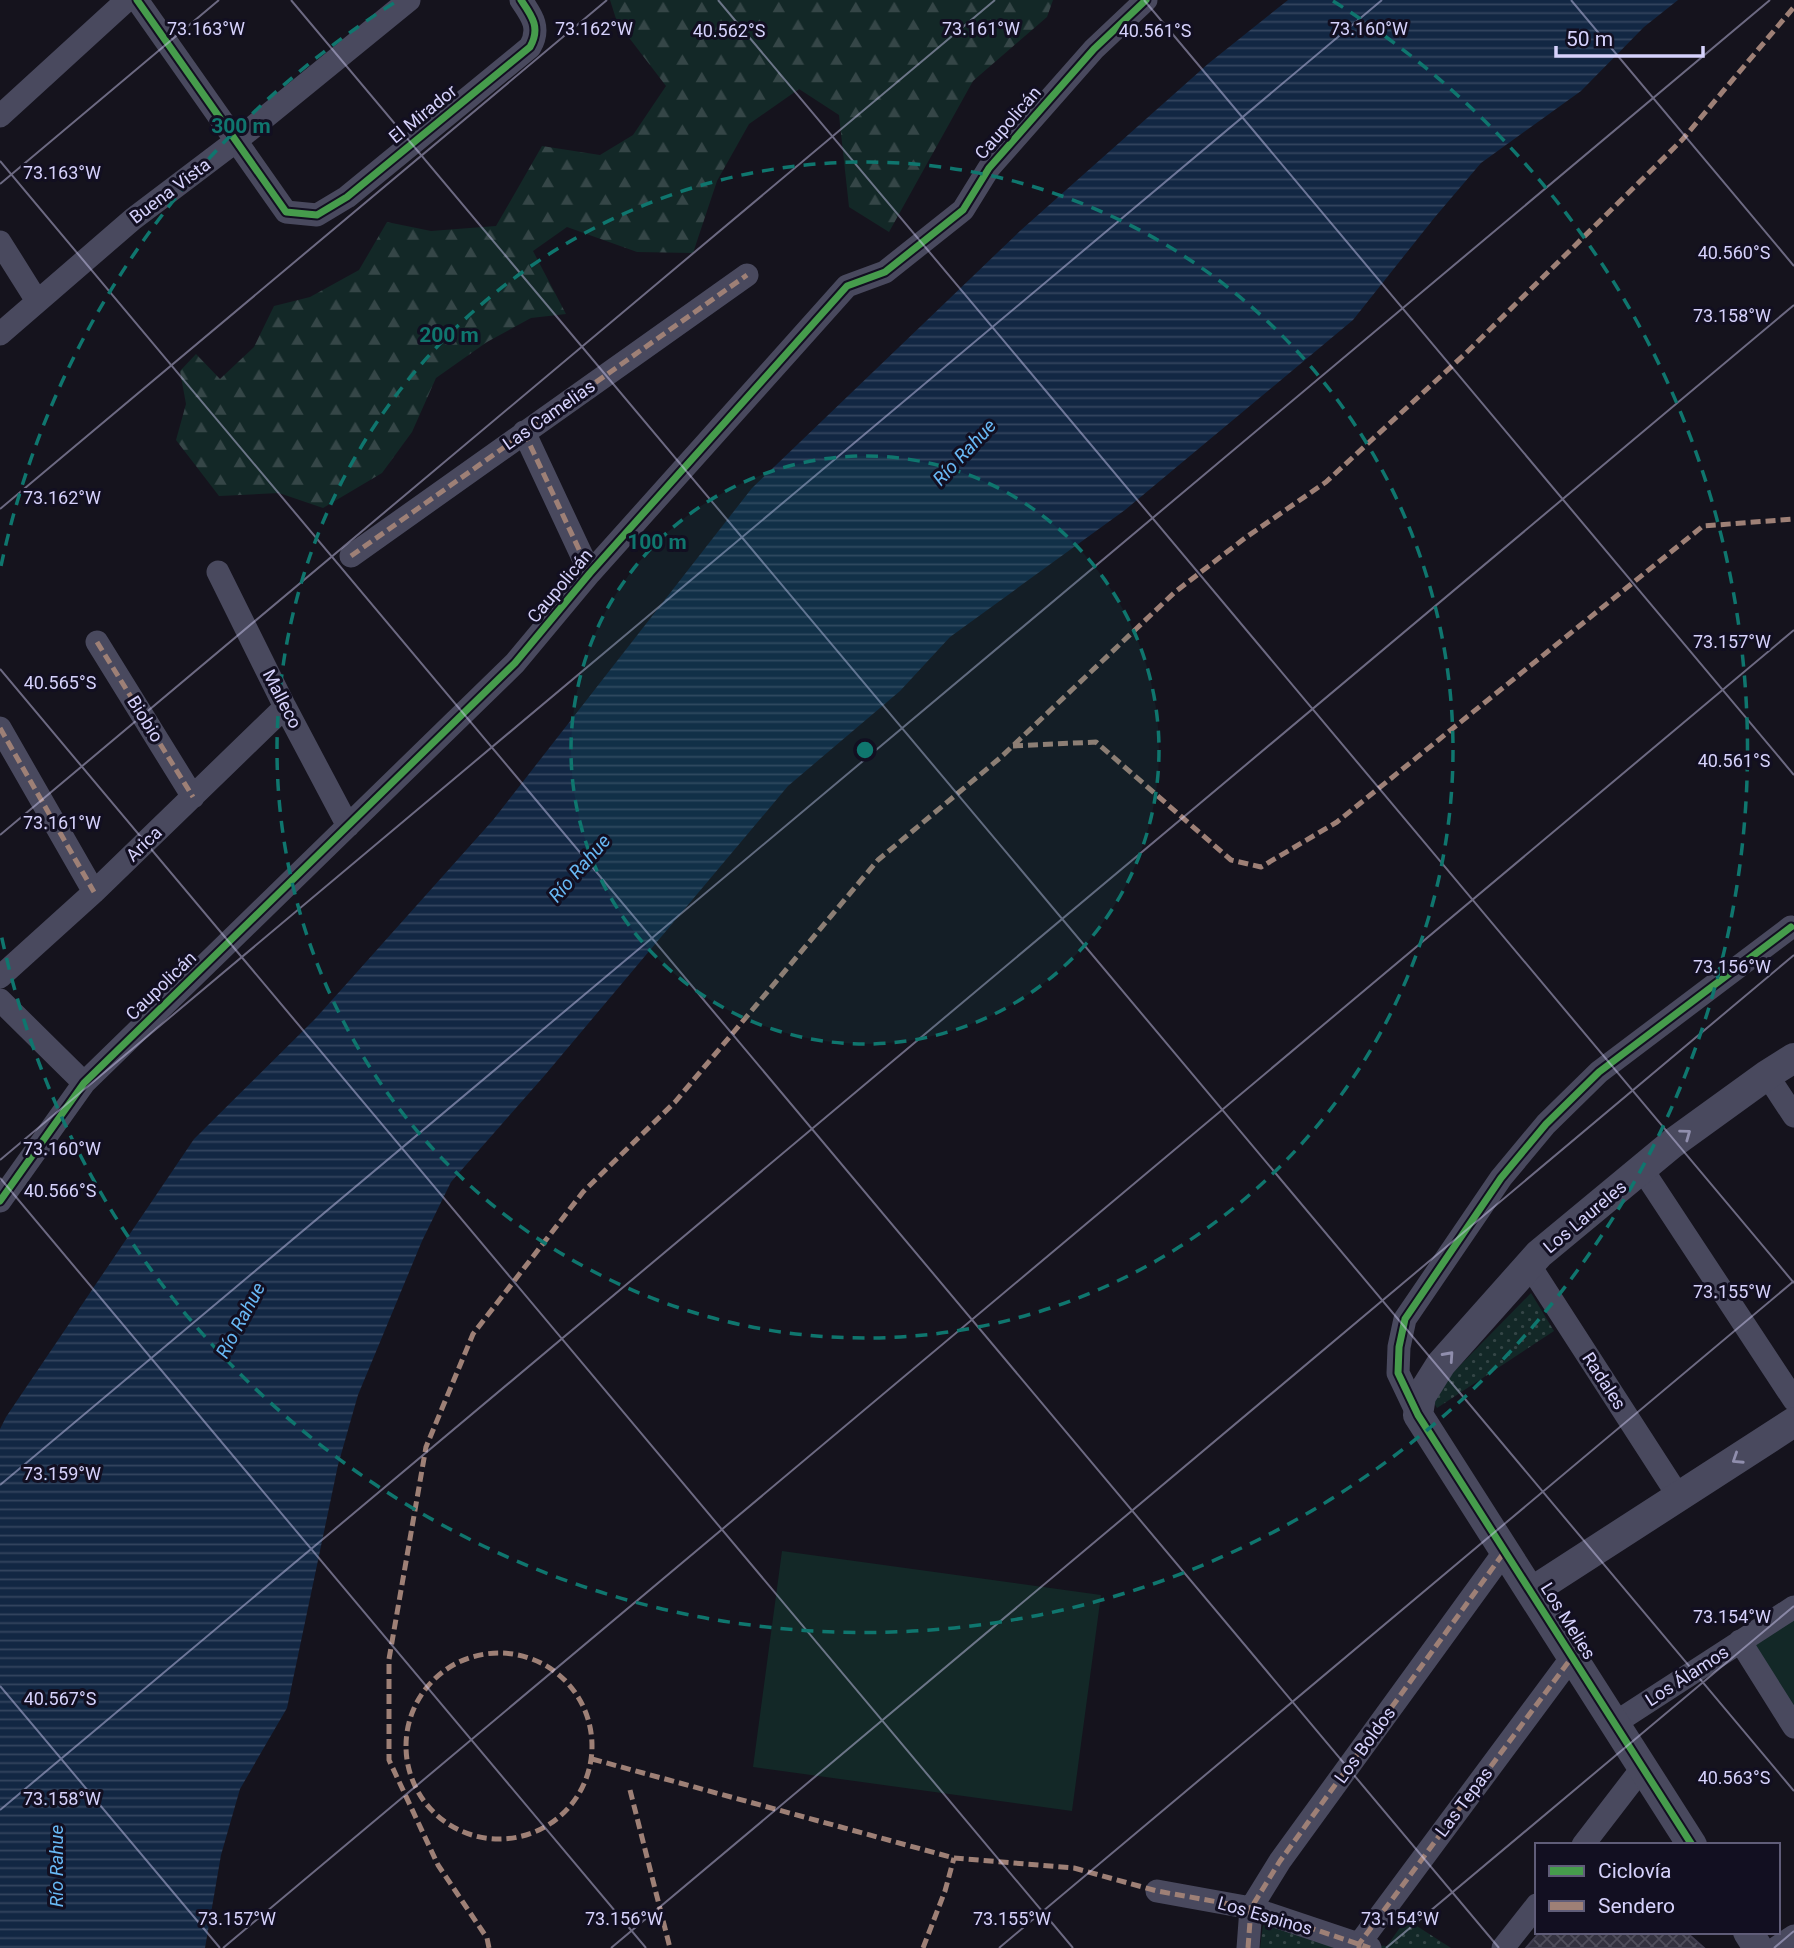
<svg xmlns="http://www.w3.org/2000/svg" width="1794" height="1948" viewBox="0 0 1794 1948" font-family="Roboto,sans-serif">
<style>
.grass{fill:url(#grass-dots)}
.forest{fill:url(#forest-firs)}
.park{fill:#132827}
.water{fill:url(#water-rules)}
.building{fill:url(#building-cross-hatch);stroke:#413e50;stroke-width:2}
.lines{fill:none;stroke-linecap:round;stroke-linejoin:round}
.minor{stroke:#49495e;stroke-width:23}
.tertiary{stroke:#49495e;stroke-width:30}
.quiet{stroke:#9e8076;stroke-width:5;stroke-dasharray:10 5;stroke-linecap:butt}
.cycleway-casing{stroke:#120f21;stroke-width:11}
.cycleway{stroke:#469c4c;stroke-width:7}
.oneway{stroke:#908ead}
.ticks{fill:none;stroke:#d6d2fc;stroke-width:2;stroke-opacity:0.45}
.ring{fill:none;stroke:#0f766e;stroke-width:3.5;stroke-dasharray:12 9}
.labels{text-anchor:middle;stroke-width:6;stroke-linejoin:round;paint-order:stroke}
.street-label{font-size:18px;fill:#d6d2fc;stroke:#120f21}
.water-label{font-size:19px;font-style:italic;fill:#68b8f4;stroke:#120f21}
.ticks-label{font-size:18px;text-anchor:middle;fill:#d6d2fc;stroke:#120f21;stroke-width:6;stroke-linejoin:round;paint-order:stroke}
.centre{fill:#0f766e;stroke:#120f21;stroke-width:3.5}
.ring-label{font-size:21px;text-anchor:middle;font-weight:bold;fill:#0f766e;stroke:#120f21;stroke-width:6;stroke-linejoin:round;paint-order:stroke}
</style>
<defs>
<pattern id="grass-dots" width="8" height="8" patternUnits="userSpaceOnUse" patternTransform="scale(1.75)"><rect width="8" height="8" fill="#132827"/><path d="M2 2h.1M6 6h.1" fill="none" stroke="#354647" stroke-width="1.8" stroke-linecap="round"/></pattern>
<pattern id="forest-firs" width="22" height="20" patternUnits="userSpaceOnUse" patternTransform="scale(1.75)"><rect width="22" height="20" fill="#132827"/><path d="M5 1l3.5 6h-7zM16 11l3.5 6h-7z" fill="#354647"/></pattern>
<pattern id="water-rules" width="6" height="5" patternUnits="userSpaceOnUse" patternTransform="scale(1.75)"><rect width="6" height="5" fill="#122743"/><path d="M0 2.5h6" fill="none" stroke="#34455f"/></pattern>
<pattern id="building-cross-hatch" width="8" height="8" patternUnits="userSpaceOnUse" patternTransform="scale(1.75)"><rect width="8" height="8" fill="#33313f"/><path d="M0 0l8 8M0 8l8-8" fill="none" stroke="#504e5c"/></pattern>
</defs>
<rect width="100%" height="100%" fill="#15131d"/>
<path class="grass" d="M1531 1293 1554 1331 1437 1408 1430 1396Z
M1406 1919 1451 1948H1260L1263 1925 1359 1944 1387 1946Z"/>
<path class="forest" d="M610 0H1053L1047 17 973 81 889 232 849 207 839 115 799 89 749 124 717 181 693 253 637 252 567 227 533 251 566 314 531 318 487 342 436 378 412 432 382 473 323 508 279 493 219 496 176 440 186 404 180 371 196 354 220 379 254 347 274 306 310 297 359 270 387 222 431 231 496 226 542 146 600 155 633 135 666 86 617 22Z"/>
<path class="park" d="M782 1551 1101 1595 1072 1811 753 1767Z
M1794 1615V1716L1748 1644Z"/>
<path class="water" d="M1288 0H1678L1644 27 1581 91 1481 163 1435 217 1353 320 1125 510 950 637 900 691 788 786 545 1075 451 1182 422 1241 358 1395 338 1465 287 1708 240 1789 221 1855 205 1948H0V1429L6 1417 194 1139 315 1019 493 820 752 488 1021 230 1209 63Z"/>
<path class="building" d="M1540 1932H1686L1704 1948H1526Z"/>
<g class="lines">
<path class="minor" d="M137 0 286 212 317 215 347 197 530 47C541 28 532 16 521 0
M0 116 127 0
M0 242 37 301
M0 334 133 219 236 141 409 0
M524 432 590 573
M351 556 747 275
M218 572 285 707 348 826
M97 642 193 797
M0 728 94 892
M0 977 94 892 285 707
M0 1000 84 1083
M1767 1075 1794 1116
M1642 1169 1794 1400
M0 1201 84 1083 515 663 590 573 847 286 885 272 963 210 989 168 1094 49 1146 0
M1530 1266 1679 1497
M1418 1415 1398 1373 1399 1347 1405 1319 1501 1178 1546 1124 1599 1072 1791 927
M1740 1641 1794 1727
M1615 1723 1794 1607
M1583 1845 1643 1767
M1157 1891 1251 1908 1370 1948
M1248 1948 1251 1908 1280 1861 1505 1551
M1359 1948V1944L1572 1657
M1503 1948 1537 1905
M1776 1948 1794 1936"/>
<path class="tertiary" d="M1531 1592 1794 1422
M1692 1845 1418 1415 1421 1396 1441 1364 1539 1254 1673 1143 1767 1075 1794 1058
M1748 1932 1758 1948"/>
<path class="quiet" d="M524 432 590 573
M351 556 747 275
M97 642 193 797
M0 728 94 892
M1013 746 1096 742 1231 860 1261 867 1337 822 1703 526 1794 519
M406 1746a93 93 0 1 1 186 0a93 93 0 1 1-186 0Z
M592 1759 954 1858 1074 1868 1157 1891 1251 1908 1370 1948
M630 1790 670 1948
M489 1948 487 1938 438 1865 389 1760V1659L426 1447 473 1334 583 1192 675 1102 878 860 1000 758 1175 592 1245 538 1326 482 1465 354 1682 140 1794 7
M923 1948 945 1891 954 1858
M1248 1948 1251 1908 1280 1861 1505 1551
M1359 1948V1944L1572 1657"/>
<defs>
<path id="cycleway" d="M137 0 286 212 317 215 347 197 530 47C541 28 532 16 521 0
M0 1201 84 1083 515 663 590 573 847 286 885 272 963 210 989 168 1094 49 1146 0
M1692 1845 1418 1415 1398 1373 1399 1347 1405 1319 1501 1178 1546 1124 1599 1072 1791 927"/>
</defs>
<use href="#cycleway" class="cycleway-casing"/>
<use href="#cycleway" class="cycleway"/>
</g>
<defs><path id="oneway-chevron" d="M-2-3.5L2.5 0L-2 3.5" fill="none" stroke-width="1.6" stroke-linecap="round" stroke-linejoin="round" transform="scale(1.75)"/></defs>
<g class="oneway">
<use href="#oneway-chevron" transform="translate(1686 1134) rotate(-36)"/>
<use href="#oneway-chevron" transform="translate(1449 1356) rotate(-48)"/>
<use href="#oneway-chevron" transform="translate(1737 1459) rotate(147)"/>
</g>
<path class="ticks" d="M291 0 1794 1791M718 0 1794 1283M1144 0 1794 775M1571 0 1794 266M0 161 1499 1948M0 184 219 0M0 509 607 0M0 669 1073 1948M0 835 995 0M0 1160 1382 0M0 1178 646 1948M0 1485 1770 0M0 1686 220 1948M0 1810 1794 305M223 1948 1794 630M611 1948 1794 955M999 1948 1794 1281M1386 1948 1794 1606M1774 1948 1794 1931"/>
<circle cx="865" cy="750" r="294" fill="#0f766e" fill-opacity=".12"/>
<g class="ring">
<circle cx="865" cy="750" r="294"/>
<circle cx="865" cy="750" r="588"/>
<path d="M1 566A883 883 0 0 1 397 1M1333 1A883 883 0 1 1 1 934"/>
</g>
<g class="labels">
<g class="street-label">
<text transform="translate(423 114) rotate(-39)" y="6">El Mirador</text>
<text transform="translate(1008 123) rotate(-49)" y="6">Caupolicán</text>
<text transform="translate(170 191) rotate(-37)" y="6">Buena Vista</text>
<text transform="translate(549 415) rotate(-35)" y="6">Las Camelias</text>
<text transform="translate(560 586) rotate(-50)" y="6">Caupolicán</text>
<text transform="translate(282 699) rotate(63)" y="6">Malleco</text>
<text transform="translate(145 719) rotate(58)" y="6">Biobio</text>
<text transform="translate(144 844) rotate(-44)" y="6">Arica</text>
<text transform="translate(161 986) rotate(-44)" y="6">Caupolicán</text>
<text transform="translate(1585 1217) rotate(-40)" y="6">Los Laureles</text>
<text transform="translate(1604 1381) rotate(57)" y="6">Radales</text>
<text transform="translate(1568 1621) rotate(58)" y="6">Los Melies</text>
<text transform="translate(1687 1676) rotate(-33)" y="6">Los Álamos</text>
<text transform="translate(1365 1745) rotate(-54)" y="6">Los Boldos</text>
<text transform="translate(1464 1802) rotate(-53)" y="6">Las Tepas</text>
<text transform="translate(1265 1916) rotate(16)" y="6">Los Espinos</text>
</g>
<g class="water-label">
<text transform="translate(964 452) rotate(-47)" y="7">Río Rahue</text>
<text transform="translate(579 868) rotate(-49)" y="7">Río Rahue</text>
<text transform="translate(240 1320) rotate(-62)" y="7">Río Rahue</text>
<text transform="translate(56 1866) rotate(-90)" y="7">Río Rahue</text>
</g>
</g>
<g class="ticks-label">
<text x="206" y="35">73.163°W</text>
<text x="594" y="35">73.162°W</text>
<text x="1369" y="35">73.160°W</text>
<text x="981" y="35">73.161°W</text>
<text x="729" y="37">40.562°S</text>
<text x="1155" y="37">40.561°S</text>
<text x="62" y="179">73.163°W</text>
<text x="1734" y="259">40.560°S</text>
<text x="1732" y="322">73.158°W</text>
<text x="62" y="504">73.162°W</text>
<text x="1732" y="648">73.157°W</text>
<text x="60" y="689">40.565°S</text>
<text x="1734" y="767">40.561°S</text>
<text x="62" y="829">73.161°W</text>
<text x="1732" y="973">73.156°W</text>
<text x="62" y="1155">73.160°W</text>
<text x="60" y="1197">40.566°S</text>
<text x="1732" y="1298">73.155°W</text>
<text x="62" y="1480">73.159°W</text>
<text x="1732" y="1623">73.154°W</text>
<text x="60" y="1705">40.567°S</text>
<text x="1734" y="1784">40.563°S</text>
<text x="62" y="1805">73.158°W</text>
<text x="237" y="1925">73.157°W</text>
<text x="624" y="1925">73.156°W</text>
<text x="1012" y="1925">73.155°W</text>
<text x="1400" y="1925">73.154°W</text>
</g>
<circle cx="865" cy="750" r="10" class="centre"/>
<g class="ring-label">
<text x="241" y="133">300 m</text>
<text x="449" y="342">200 m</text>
<text x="657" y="549">100 m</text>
</g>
<rect x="1535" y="1843" width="245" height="91" fill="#120f21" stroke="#605d79" stroke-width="2"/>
<rect x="1549" y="1866" width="35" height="10" fill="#469c4c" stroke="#605d79" stroke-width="2"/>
<text x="1598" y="1878" font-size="21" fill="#d6d2fc">Ciclovía</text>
<rect x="1549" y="1901" width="35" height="10" fill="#9e8076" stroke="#605d79" stroke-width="2"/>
<text x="1598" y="1913" font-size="21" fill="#d6d2fc">Sendero</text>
<path d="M1556 46v10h147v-10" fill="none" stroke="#d6d2fc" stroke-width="3.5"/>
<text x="1566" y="46" font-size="21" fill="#d6d2fc" stroke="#120f21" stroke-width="5" paint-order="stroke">50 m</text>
</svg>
